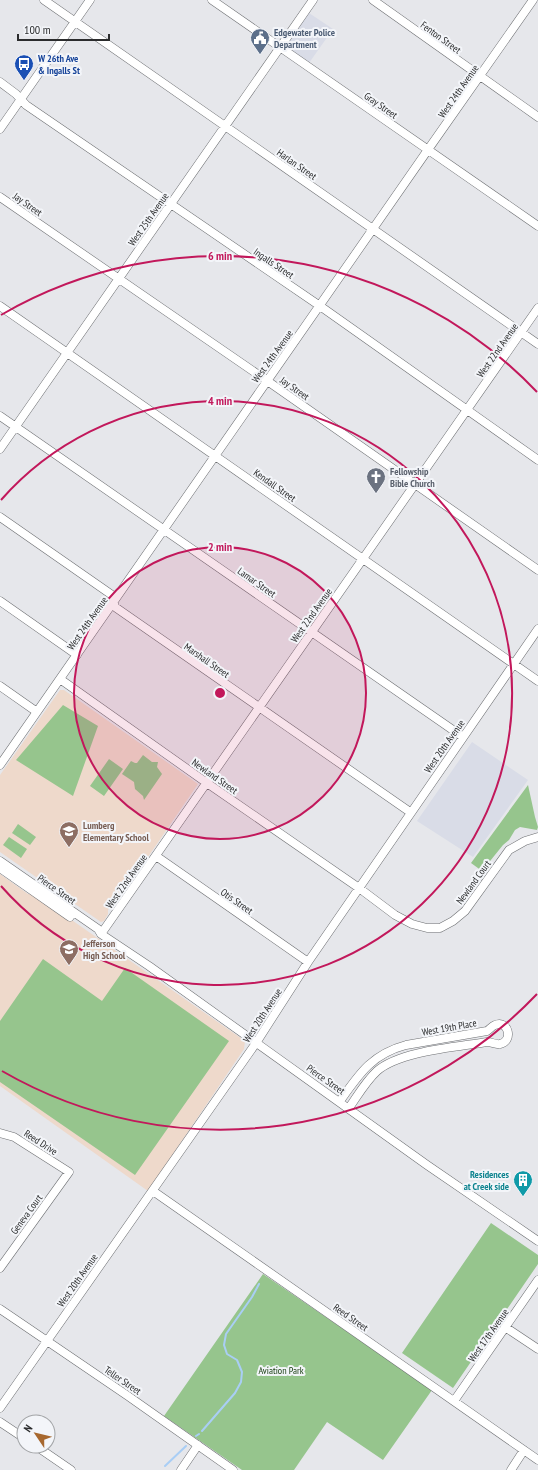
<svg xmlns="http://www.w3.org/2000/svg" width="538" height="1470" viewBox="0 0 538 1470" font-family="'PT Sans Narrow',sans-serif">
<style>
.built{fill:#d9dce7}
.education{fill:#eed9cb}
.green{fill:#96c58d}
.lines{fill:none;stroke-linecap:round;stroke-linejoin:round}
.stream{stroke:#a9cef5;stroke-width:2}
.minor-casing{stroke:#6d6f72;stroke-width:9}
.minor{stroke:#fff;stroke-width:8}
.ring{fill:none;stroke:#c2185b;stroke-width:2}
.labels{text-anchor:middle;stroke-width:4;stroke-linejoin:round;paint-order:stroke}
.service-label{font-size:10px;font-weight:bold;fill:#4e5e75;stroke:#f3f5f9;text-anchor:start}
.street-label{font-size:10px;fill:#2b2c2d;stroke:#f3f5f9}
.transit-label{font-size:10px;font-weight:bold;fill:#164399;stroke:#f3f5f9;text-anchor:start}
.worship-label{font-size:10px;font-weight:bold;fill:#5b616d;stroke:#f3f5f9;text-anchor:start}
.education-label{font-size:10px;font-weight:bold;fill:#785e54;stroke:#f3f5f9;text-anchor:start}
.culture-label{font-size:10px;font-weight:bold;fill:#0d838f;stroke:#f3f5f9;text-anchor:end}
.park-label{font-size:10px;fill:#12390a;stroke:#f3f5f9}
.centre{fill:#c2185b;stroke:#f3f5f9;stroke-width:2}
.ring-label{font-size:12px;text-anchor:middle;font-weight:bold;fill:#c2185b;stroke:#f3f5f9;stroke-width:4;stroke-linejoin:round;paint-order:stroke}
</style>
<rect width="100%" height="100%" fill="#e6e7eb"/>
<path class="built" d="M309 13 333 29 309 63 288 48 287 46V43Z
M472 742 528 780 473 857 417 821Z"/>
<path class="education" d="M60 690H64L198 784 124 892H120L108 910V914L104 921 101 922 0 852V775Z
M0 874 28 894 33 893 245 1041 244 1049 148 1191 0 1086Z"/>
<path class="green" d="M63 705 98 726 73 796 16 760Z
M143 755 152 762H158L157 767 162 774 144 800 143 796 135 789 134 782 122 774 131 761 135 763H137Z
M109 759 123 769 104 796 90 786Z
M528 785 535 817 538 827 537 830 520 827 515 830 509 840 503 845 482 871 471 863Z
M18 824 36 837 30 845 12 833Z
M9 837 27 849 21 858 3 845Z
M43 959 102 1001 125 968 229 1041 135 1175 0 1082V1021Z
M491 1223 538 1255V1264L453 1388 402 1353Z
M263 1274 432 1390 383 1460 327 1422 294 1470H242L164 1416Z"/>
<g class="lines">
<path class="stream" d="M202 1431 235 1393 241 1382 242 1372 237 1360 227 1354 224 1345 226 1334 252 1297 259 1284
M196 1436 199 1434
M165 1466 186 1446"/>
<defs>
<path id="minor" d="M44 0 538 344
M212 0 538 226
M373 0 538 117
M0 82 16 94 26 105 320 306 538 460
M0 129 90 0
M0 197 266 380 538 570
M0 306 538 681
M0 416 463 737
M0 449 313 0
M0 517 112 595 115 607 410 812
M0 601 77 655
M60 679 207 783 359 888 395 915 412 924 427 928H440L453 921 465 911 509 850 525 841 538 837
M0 686 37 712
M0 765C178 510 354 254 533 0
M156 856 308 962
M0 861 98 929 101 934 149 966 427 1165 538 1241
M0 868 70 917
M101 934 538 308
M340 1101C359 1074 372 1054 406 1045L487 1031C490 1029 492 1026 495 1025 508 1019 514 1041 500 1044 496 1045 492 1042 487 1042 457 1047 400 1051 377 1071 366 1081 358 1095 349 1108
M0 1133 14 1137 69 1172 0 1268
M153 1191 538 1460
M0 1309 128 1396 233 1470
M505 1327 538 1349
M454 1401 538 1280
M0 1408 256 1043 308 962 538 629
M0 1422 24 1438
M36 1446 71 1470
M181 1470 198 1445
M511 1470 524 1450"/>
</defs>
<use href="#minor" class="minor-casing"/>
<use href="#minor" class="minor"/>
</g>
<circle cx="220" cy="693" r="146" fill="#c2185b" fill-opacity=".12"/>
<g class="ring">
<circle cx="220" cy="693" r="146"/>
<path d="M1 500A292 292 0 1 1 1 886"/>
<path d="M537 994A437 437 0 0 1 2 1071M1 315A437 437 0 0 1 537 392"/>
</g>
<defs>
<symbol id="civic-pin" viewBox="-11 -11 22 30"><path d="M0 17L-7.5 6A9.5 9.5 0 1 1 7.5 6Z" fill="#5c6f8a" stroke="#f3f5f9"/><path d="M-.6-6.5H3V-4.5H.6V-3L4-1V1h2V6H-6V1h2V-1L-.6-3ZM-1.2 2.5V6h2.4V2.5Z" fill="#fff"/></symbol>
<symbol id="bus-pin" viewBox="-11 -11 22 30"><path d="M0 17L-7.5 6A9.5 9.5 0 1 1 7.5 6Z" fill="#1a4fb4" stroke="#f3f5f9"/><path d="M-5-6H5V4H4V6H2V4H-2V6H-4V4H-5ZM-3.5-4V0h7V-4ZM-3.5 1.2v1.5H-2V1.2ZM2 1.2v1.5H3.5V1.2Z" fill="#fff"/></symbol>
<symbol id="church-pin" viewBox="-11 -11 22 30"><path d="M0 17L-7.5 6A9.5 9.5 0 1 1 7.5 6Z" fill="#6b7280" stroke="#f3f5f9"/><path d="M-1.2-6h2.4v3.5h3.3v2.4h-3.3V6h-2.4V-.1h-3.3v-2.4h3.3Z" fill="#fff"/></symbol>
<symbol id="school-pin" viewBox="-11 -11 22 30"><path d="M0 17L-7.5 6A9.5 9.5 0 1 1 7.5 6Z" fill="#8d6e63" stroke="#f3f5f9"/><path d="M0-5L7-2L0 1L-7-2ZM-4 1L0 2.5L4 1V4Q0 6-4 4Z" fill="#fff"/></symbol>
<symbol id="building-pin" viewBox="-11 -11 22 30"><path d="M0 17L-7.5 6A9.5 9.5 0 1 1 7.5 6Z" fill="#0f9aa8" stroke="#f3f5f9"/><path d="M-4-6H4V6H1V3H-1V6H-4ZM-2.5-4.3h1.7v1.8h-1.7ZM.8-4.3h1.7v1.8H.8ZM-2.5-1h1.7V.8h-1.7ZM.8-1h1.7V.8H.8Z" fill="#fff"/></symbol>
</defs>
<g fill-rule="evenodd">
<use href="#civic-pin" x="249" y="27" width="22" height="30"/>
<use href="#bus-pin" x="13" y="53" width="22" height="30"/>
<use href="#church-pin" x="365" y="466" width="22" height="30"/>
<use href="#school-pin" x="58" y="820" width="22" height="30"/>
<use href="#school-pin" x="58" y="938" width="22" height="30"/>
<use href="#building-pin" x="512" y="1169" width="22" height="30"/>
</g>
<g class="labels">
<g class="service-label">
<text x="274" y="36">Edgewater Police<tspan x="274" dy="12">Department</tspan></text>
</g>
<g class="street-label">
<text transform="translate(441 37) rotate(36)" y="4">Fenton Street</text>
<text transform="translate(458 91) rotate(-55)" y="4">West 24th Avenue</text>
<text transform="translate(381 105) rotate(35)" y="4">Gray Street</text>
<text transform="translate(297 164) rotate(35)" y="4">Harlan Street</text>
<text transform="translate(28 204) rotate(35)" y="4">Jay Street</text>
<text transform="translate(148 219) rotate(-55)" y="4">West 25th Avenue</text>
<text transform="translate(274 263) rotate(34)" y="4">Ingalls Street</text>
<text transform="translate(497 350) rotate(-55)" y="4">West 22nd Avenue</text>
<text transform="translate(272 356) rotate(-54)" y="4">West 24th Avenue</text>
<text transform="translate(295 388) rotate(35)" y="4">Jay Street</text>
<text transform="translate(275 485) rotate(35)" y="4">Kendall Street</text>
<text transform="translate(257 582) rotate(35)" y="4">Lamar Street</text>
<text transform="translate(311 615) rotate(-55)" y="4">West 22nd Avenue</text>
<text transform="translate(87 623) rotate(-55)" y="4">West 24th Avenue</text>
<text transform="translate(207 660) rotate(35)" y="4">Marshall Street</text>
<text transform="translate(444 746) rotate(-55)" y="4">West 20th Avenue</text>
<text transform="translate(215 776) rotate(35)" y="4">Newland Street</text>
<text transform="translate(126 881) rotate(-55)" y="4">West 22nd Avenue</text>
<text transform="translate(473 882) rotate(-54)" y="4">Newland Court</text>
<text transform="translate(57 889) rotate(35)" y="4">Pierce Street</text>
<text transform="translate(237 901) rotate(35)" y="4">Otis Street</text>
<text transform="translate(262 1015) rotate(-57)" y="4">West 20th Avenue</text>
<text transform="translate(449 1027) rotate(-10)" y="4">West 19th Place</text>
<text transform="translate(326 1079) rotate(35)" y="4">Pierce Street</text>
<text transform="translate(41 1142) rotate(33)" y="4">Reed Drive</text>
<text transform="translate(26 1214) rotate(-54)" y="4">Geneva Court</text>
<text transform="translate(77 1280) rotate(-55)" y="4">West 20th Avenue</text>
<text transform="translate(351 1317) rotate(35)" y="4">Reed Street</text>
<text transform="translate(488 1335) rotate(-55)" y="4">West 17th Avenue</text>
<text transform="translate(123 1380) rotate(34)" y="4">Teller Street</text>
</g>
<g class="transit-label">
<text x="38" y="62">W 26th Ave<tspan x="38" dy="12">&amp; Ingalls St</tspan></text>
</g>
<g class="worship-label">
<text x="390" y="475">Fellowship<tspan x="390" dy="12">Bible Church</tspan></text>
</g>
<g class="education-label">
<text x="83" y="829">Lumberg<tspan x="83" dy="12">Elementary School</tspan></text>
<text x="83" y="947">Jefferson<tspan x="83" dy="12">High School</tspan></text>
</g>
<g class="culture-label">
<text x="509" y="1178">Residences<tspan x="509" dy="12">at Creek side</tspan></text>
</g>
<g class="park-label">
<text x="281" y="1374">Aviation Park</text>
</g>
</g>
<circle cx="220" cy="693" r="6" class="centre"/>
<g class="ring-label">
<text x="220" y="260">6 min</text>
<text x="220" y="405">4 min</text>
<text x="220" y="551">2 min</text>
</g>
<g transform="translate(36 1434) rotate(305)"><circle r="19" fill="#f3f5f9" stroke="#a3a5a7"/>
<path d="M0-3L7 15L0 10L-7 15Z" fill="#a7682f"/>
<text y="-6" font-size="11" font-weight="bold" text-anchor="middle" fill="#2b2c2d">N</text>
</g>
<path d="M18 34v6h91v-6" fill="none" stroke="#2b2c2d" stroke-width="2"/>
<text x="24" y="34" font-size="12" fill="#2b2c2d" stroke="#f3f5f9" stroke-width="3" paint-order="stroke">100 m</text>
</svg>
